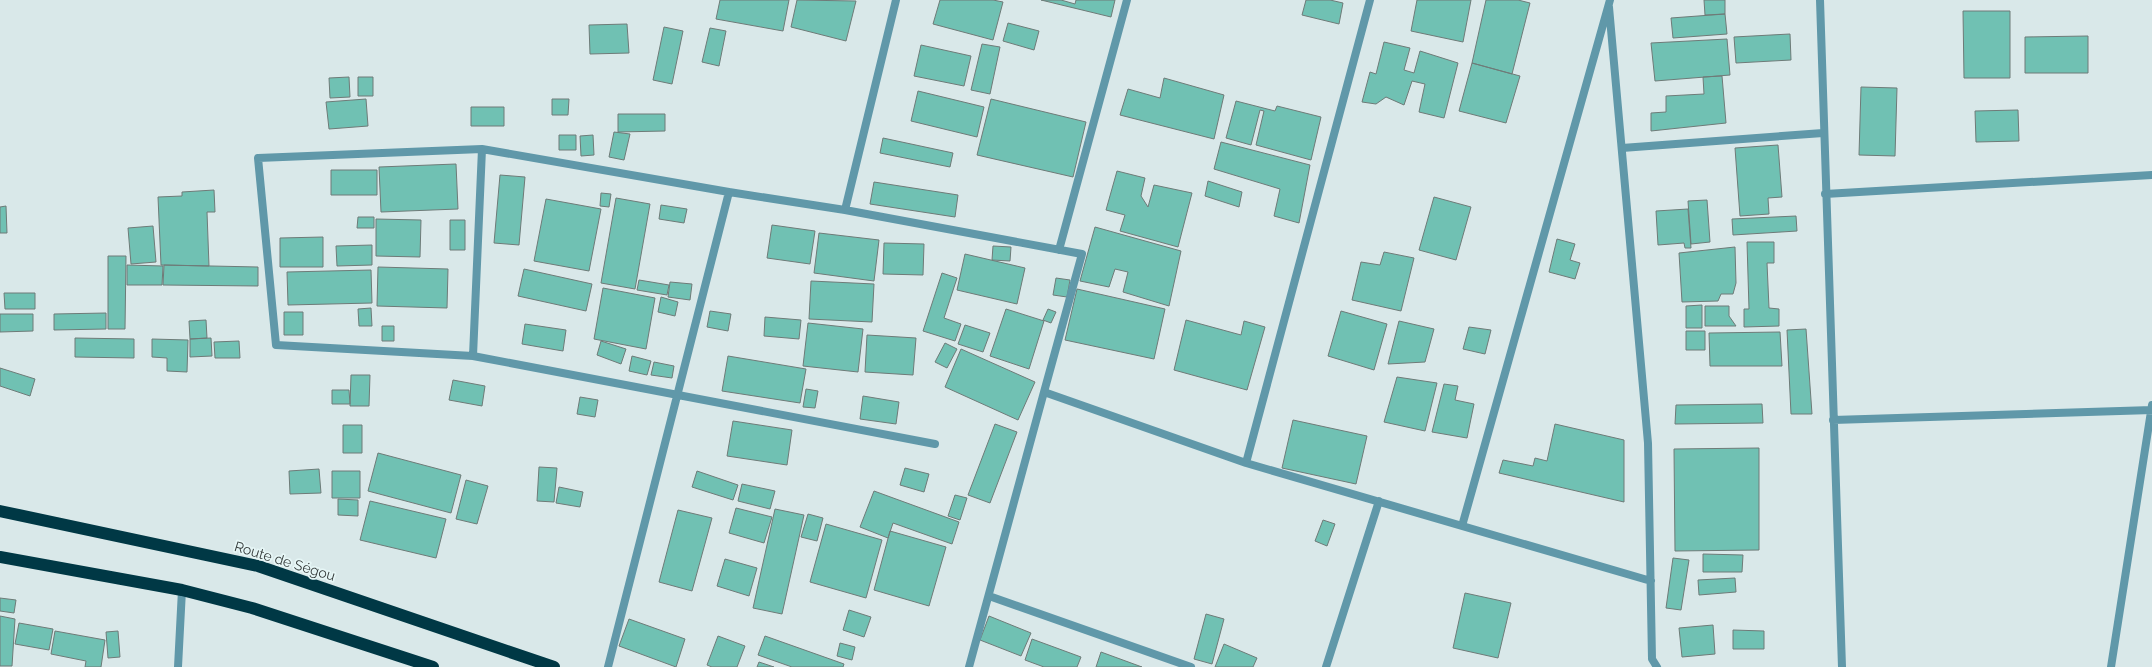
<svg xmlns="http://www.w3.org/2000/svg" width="2152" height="667" viewBox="0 0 2152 667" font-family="Raleway,sans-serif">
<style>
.building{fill:#70c1b3;stroke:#6e7b78}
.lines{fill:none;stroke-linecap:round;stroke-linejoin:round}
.street{stroke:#6098a9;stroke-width:8}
.highway{stroke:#003845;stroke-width:12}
.labels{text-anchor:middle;stroke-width:3.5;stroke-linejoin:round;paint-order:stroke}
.street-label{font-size:14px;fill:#343a3a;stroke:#e6f6f6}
</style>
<rect width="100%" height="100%" fill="#d9e8e9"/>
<path class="building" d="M720 0H789L783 31 716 19Z
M797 0 856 1 846 41 791 27Z
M940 0H993L1003 2 993 40 933 24Z
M1041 0H1061L1075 4 1076 0H1115L1111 17Z
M1306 0H1330L1343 3 1339 24 1302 15Z
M1417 0H1471L1463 42 1411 31Z
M1486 0H1518L1530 3 1512 74 1472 63Z
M1704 0H1725V14L1705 15Z
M1963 11H2010V78H1964Z
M1725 14 1727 34 1673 38 1671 18Z
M1008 23 1039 31 1034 50 1003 41Z
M627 24 629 53 590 54 589 25Z
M664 27 683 31 672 84 653 80Z
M710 28 726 31 719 66 702 62Z
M1790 34 1791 60 1736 63 1734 37Z
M2088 36V73H2025V37Z
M1727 39 1730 75 1655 81 1651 43Z
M1384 42 1410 48 1404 70 1414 73 1420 51 1458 63 1444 118 1419 112 1425 84 1412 81 1404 105 1386 97 1376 104 1362 102 1370 72 1376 74Z
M982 44 1000 47 990 94 971 90Z
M921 45 971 56 964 86 914 76Z
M1472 63 1520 76 1506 123 1459 111Z
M1722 76 1726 123 1651 131V113L1666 112V96L1704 94 1703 77Z
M349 77 350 97 330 98 329 78Z
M358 77H373V96H358Z
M1164 78 1224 95 1214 139 1120 115 1128 89 1160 98Z
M1861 87 1897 88 1895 156 1859 155Z
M918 91 984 107 977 137 911 121Z
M366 99 368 126 329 129 326 102Z
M552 99H569L568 115H552Z
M991 99 1086 122 1073 177 977 155Z
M1236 101 1275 111 1277 106 1321 117 1311 160 1256 145 1264 111 1260 110 1251 145 1226 138Z
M471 107H504V126H471Z
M2018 110 2019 141 1976 142 1975 111Z
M618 114H665V131L618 132Z
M614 132 630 134 624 160 609 157Z
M559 135H576V150H559Z
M593 135 594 155 581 156 580 136Z
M883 138 953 153 950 167 880 153Z
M1221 142 1310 165 1299 223 1274 216 1280 189 1214 169Z
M1778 145 1782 197 1768 198 1769 214 1740 216 1735 148Z
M456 164 458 209 381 212 379 167Z
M331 170H377V195H331Z
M1117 171 1145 178 1141 196 1148 207 1154 185 1192 193 1178 247 1120 231 1125 215 1106 210Z
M500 175 525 177 519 245 494 243Z
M1208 181 1242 192 1239 207 1205 196Z
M874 182 958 195 955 217 870 204Z
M214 190 215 212H207L209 266 161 265 158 197 182 196V192Z
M601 193 611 194 609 207 600 206Z
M1434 197 1471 207 1456 260 1419 250Z
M616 198 650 204 635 289 601 283Z
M546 199 601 209 589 271 534 261Z
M1707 200 1710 242 1691 244 1688 201Z
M661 205 687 209 684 223 659 219Z
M6 206 7 233H0V207Z
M1688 209 1691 248H1685L1684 243 1658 245 1656 211Z
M1796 216 1797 231 1733 235 1732 219Z
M358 217H374V228H357Z
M376 219 421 220 420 257 376 256Z
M450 220H465V250H450Z
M772 225 815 231 810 264 767 258Z
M153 226 156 262 131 264 128 228Z
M1095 227 1181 251 1169 306 1123 292 1128 272 1115 269 1109 287 1080 281Z
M819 233 879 240 874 281 814 273Z
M323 237V267H280V238Z
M1557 239 1575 244 1570 260 1580 263 1575 279 1549 272Z
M1747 242H1774V263H1767L1769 308 1779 309V326L1744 327V309H1749Z
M884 243 924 244 923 275 883 274Z
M372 245V265L337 266 336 246Z
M993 246 1011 247 1010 261 992 260Z
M1735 247 1736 283 1733 294H1721L1718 301 1682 302 1679 253Z
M1384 252 1414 258 1401 311 1352 300 1361 262 1380 265Z
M965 254 1025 268 1017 304 957 290Z
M108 256H126L125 329H108Z
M127 265 163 266 162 285H127Z
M164 265 258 267V286L163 285Z
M378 267 448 269 447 308 377 306Z
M524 269 592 284 586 311 518 296Z
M371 270 372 303 288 305 287 272Z
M942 273 957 278 944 318 961 324 955 341 923 331Z
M1056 278 1070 280 1067 297 1053 295Z
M639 280 669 285 667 295 637 290Z
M811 281 874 284 872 322 809 319Z
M670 282 692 284 690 300 668 297Z
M603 288 655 298 646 349 594 339Z
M1077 289 1165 309 1154 359 1065 340Z
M4 293H35V309H5Z
M661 297 678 302 675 316 658 312Z
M1702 305V328H1686V306Z
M1705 306H1729V316L1736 326H1705Z
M371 308 372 326H359L358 309Z
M1006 309 1044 321 1029 369 990 356Z
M1048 309 1056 312 1051 323 1043 320Z
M710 311 731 314 728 331 707 327Z
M1341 311 1387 324 1374 370 1328 356Z
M284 312H303V335H284Z
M106 313V329L54 330V314Z
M0 314H33V331L0 332Z
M765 317 801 320 799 339 764 336Z
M206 320 207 338 190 339 189 321Z
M1186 320 1241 335 1244 321 1265 327 1247 390 1174 370Z
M1399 321 1434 329 1425 362 1388 364Z
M808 323 863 329 858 372 803 366Z
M525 324 566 330 563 351 522 344Z
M965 325 990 333 983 352 958 344Z
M382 326H394V341H382Z
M1469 327 1491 330 1485 354 1463 349Z
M1806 329 1812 414H1791L1787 330Z
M1686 331H1705V350H1686Z
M1780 332 1782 366H1710L1709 333Z
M867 335 916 338 913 375 865 372Z
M75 338 134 339V358L75 357Z
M211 338 212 356 190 357V339Z
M152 339 188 340 187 372 167 371V358L152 357Z
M239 341 240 358H215L214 342Z
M601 341 626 349 621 364 597 355Z
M945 343 957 349 947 368 935 362Z
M961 349 1035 382 1018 420 945 387Z
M632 356 651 361 647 375 629 371Z
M728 356 806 369 800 403 722 391Z
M654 362 674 366 672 378 651 375Z
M0 368 35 379 30 396 0 386Z
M351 375H370L369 406H350Z
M1397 377 1437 383 1425 431 1384 422Z
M453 380 485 386 482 406 449 400Z
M1444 384 1458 386 1455 400 1474 404 1467 438 1432 432Z
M806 389 818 391 815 408 803 407Z
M332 390H349L350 404H332Z
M863 396 899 402 896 424 860 419Z
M580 397 598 400 595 417 577 414Z
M1762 404 1763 423 1675 424 1676 405Z
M1293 420 1367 436 1356 484 1282 468Z
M733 421 792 430 787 465 727 456Z
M995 424 1017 432 990 503 968 495Z
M1555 424 1624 440V502L1499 473 1503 460 1533 466 1535 458 1547 461Z
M343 425H362V453H343Z
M1759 448V550L1675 551 1674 449Z
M378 453 461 475 451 513 368 491Z
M539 467 557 468 554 502 537 501Z
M905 468 929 474 924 492 900 485Z
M319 469 321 493 290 494 289 471Z
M332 471H360V498H332Z
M697 471 738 485 733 500 692 487Z
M466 480 488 486 477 524 456 519Z
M742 484 775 491 770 509 738 501Z
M559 487 583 492 580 507 556 503Z
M874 491 959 522 952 544 893 523 888 538 860 527Z
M955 495 967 498 960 520 948 516Z
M338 499 358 500V516L338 515Z
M370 501 446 519 436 558 360 540Z
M736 508 772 517 764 543 729 533Z
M775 509 804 515 782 614 753 608Z
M678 510 712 518 692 591 659 582Z
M808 514 823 518 817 541 801 537Z
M1323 520 1335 524 1327 546 1315 541Z
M826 524 882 540 866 598 810 582Z
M890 531 946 547 929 606 874 590Z
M1703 554 1743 555 1742 572H1703Z
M1673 558 1689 560 1681 610 1666 608Z
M725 559 757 568 749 596 717 586Z
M1735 578 1736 592 1699 595 1698 580Z
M1465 593 1511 603 1498 658 1453 648Z
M0 598 16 600 14 613 0 611Z
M849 610 871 617 864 637 843 630Z
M1206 614 1224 619 1212 664 1194 659Z
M0 616 15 619 12 666H0Z
M989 616 1031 633 1021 656 980 640Z
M629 619 685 639 676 667 619 646Z
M19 623 53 629 49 650 15 644Z
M1713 625 1715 654 1682 657 1679 628Z
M1733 630 1764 631V649H1733Z
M55 631 105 640 101 667H85L86 661 51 654Z
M118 631 120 657 108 658 106 632Z
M718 636 745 646 737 667H712L707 665Z
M765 636 844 664 843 667H792L758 655Z
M1032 639 1081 657 1077 667H1044L1025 660Z
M840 643 855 647 852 660 837 656Z
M1224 644 1257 658 1253 667H1215Z
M1101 652 1142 667H1096Z
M759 662 774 667H757Z"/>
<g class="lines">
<path class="street" d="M1820 0 1842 667
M1609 7 1648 443 1652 659 1657 667
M1622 148 1823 133
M1825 194 2152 175
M845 210 896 0
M1059 250 1127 0
M473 356 482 149
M1833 420 2152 410
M935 444 473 356 276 345 258 158 482 149 729 192 845 210 1082 254 1044 392 1246 463 1651 581
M1246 463 1370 0
M1462 526 1610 0
M989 596 1191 667
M178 667 182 590
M608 667 729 192
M969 667 1044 392
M1326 667 1379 501
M2111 667 2152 405"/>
<path class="highway" d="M0 511 258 566 554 667
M0 557 182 590 252 608 433 667"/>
</g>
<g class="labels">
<g class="street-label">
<text transform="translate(285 561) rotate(17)" y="5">Route de Ségou</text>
</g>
</g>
</svg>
